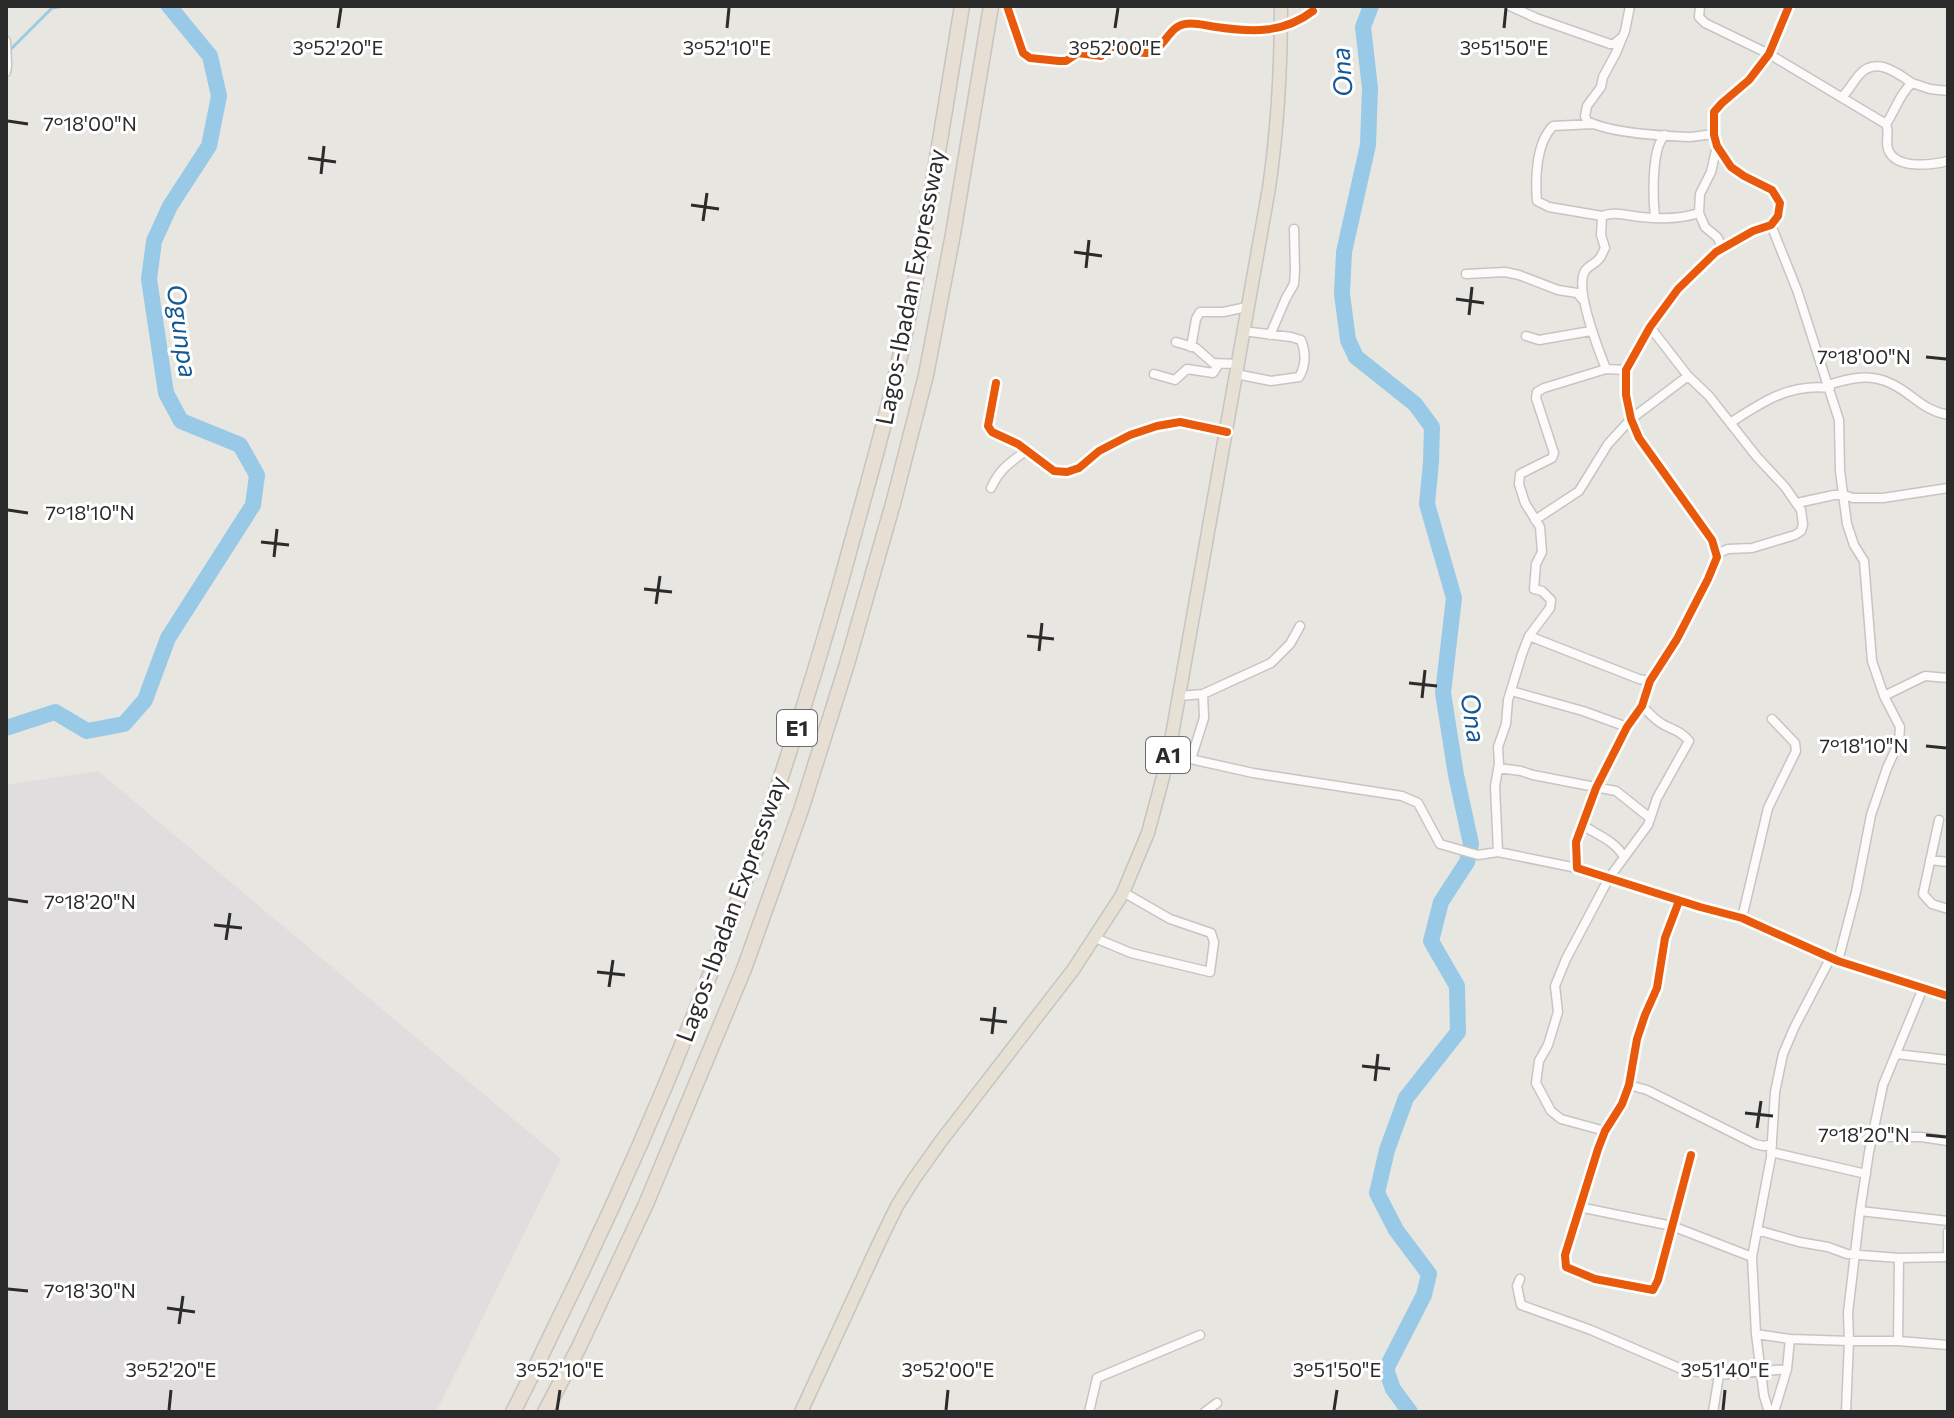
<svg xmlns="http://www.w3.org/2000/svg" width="1954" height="1418" viewBox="0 0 1954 1418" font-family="Commissioner,sans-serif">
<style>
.industrial{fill:#e0dddf}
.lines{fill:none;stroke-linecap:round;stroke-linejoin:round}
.stream{stroke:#98c9e6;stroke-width:3}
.river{stroke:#98c9e6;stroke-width:16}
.minor-casing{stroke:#c6c5c5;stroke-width:11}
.trunk-casing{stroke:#c5c4c1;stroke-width:15}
.motorway-casing{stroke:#c5c4c1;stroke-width:17}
.minor{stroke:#fcfbfa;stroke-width:8}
.trunk{stroke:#e6e1d4;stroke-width:12}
.motorway{stroke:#e8dfd4;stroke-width:14}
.cycleway-casing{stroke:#fff;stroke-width:13}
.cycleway{stroke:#e8590c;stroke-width:8}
.ticks{fill:none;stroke:#2b2b2b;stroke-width:3}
.labels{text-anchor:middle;stroke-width:6;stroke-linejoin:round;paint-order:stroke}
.shield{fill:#fff;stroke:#6b6b6b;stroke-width:2}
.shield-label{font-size:22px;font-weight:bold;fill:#2b2b2b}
.street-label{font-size:24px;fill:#2b2b2b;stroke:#fff}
.water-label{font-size:26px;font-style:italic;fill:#145995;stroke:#fff}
.ticks-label{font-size:20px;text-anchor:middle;fill:#2b2b2b;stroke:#fff;stroke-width:6;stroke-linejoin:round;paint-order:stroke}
</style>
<rect width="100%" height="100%" fill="#e8e6e0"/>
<path class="industrial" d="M98 771 561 1159 436 1412H6V785Z"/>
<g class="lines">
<path class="stream" d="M10 50 52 8 64 6"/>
<path class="river" d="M1371 6 1363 27 1370 88 1368 145 1344 252 1342 294 1348 340 1356 357 1415 404 1432 427 1431 462 1427 504 1454 598 1443 693 1456 775 1471 844 1467 862 1441 902 1431 941 1457 986 1458 1032 1406 1098 1387 1150 1377 1193 1396 1230 1429 1274 1424 1295 1386 1369 1393 1389 1410 1412
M6 728 55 712 87 731 124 724 145 700 168 638 253 505 257 475 240 445 181 421 166 393 149 279 154 241 170 206 209 146 219 96 210 56 169 6"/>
<defs>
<path id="minor" d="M1007 6 1023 53 1030 58 1059 61H1066L1078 53 1101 56C1123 34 1124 53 1146 53 1164 52 1168 26 1185 24 1195 22 1207 26 1216 27 1251 32 1283 34 1313 11
M1510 6 1536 18 1610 44H1614L1620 39
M1630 6 1625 31 1616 53 1603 77 1601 87 1587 106 1585 116 1587 121C1610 133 1662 136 1689 137 1698 137 1704 134 1714 135
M1700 6 1699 17 1705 23 1769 54 1886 124
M1789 6 1769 54 1749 80 1722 103 1714 112V135L1717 146 1731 167 1744 176 1772 190 1780 203 1778 216 1771 225 1753 231 1716 252 1678 289 1650 327 1626 370V395L1631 419 1639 438 1712 540 1717 557 1708 579 1677 639 1650 681 1642 706 1627 727 1596 788 1576 842 1577 868 1700 907 1742 918 1838 961 1948 996
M6 41 7 66 6 72
M1948 91 1930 89 1912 83C1900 93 1895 111 1886 124 1890 132 1885 141 1888 149 1895 170 1932 165 1948 161
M1843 96C1849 90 1853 82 1859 75 1875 56 1896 72 1912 83
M1593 124 1553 126C1536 143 1535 178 1537 201L1549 207 1602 216C1615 211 1628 216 1641 217 1660 219 1681 219 1699 213
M1717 146 1711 172 1700 194 1699 213 1705 227 1717 237 1723 248
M1602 216 1601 235 1605 248C1603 251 1602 256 1599 259 1595 264 1588 266 1585 271 1574 288 1599 351 1606 369
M1655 218C1653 198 1651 148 1665 135
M1771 225 1797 290 1839 420 1840 471 1847 524 1854 545 1864 561 1872 661 1884 696 1900 727 1899 742 1887 768 1871 815 1856 892 1838 961
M1466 274 1505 272 1519 275 1558 290 1577 293 1583 300
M1650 327 1688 376 1709 396 1757 457 1785 487 1801 510 1803 525 1801 531 1795 535 1752 548 1728 549 1721 552 1717 557
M1270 335 1286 298 1294 284 1295 271 1294 229
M1526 336 1539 340 1591 331
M1176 342 1196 348 1213 363 1238 364
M1191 347 1196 319 1200 312H1223L1247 307
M1154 374 1175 380 1187 369 1213 373 1219 364
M1236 374 1271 381 1299 377C1306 366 1306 352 1301 340L1291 337 1243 331
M996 383 988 426 992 432 1018 444 1054 471 1067 472 1079 468 1099 451 1130 435 1157 426 1180 422 1227 432
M1828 385C1850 378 1870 373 1892 384 1913 394 1922 410 1948 415
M1730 423C1762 402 1790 383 1830 388
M991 488C999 470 1010 462 1026 451
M1797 503 1834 495H1844L1853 498H1883L1948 488
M1535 520 1579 491 1608 444 1631 419 1688 376
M1529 636 1639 679 1650 681
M1511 691 1583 711 1627 727
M1179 696 1203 694 1271 663 1290 644 1300 626
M1884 696 1925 676 1948 678
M1168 754 1253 773 1402 796 1418 803 1440 844 1478 855 1498 852 1495 786 1499 764 1498 747 1506 724 1508 700 1522 654 1529 636 1550 608 1551 600 1542 591 1534 589 1536 564 1542 552 1540 527 1525 503 1519 484 1520 474 1552 458 1554 453 1536 398 1537 392 1544 388 1606 369 1626 370
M1191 759 1204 718 1203 694
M1498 768 1521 771 1533 775 1616 791 1650 818
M1939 820 1923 894 1932 904 1948 909
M1582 825C1598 835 1615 841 1624 857
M1498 852 1577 868
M1930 860 1948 862
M1679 901 1665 938 1657 988 1645 1015 1637 1039 1629 1085 1622 1104 1605 1131 1598 1149 1565 1255 1566 1267 1595 1279 1653 1290 1658 1280 1691 1155
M1742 918 1768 808 1796 751 1795 743 1772 719
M1095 938 1131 953 1210 972 1214 942 1211 933 1170 919 1123 892
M1896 1054 1948 1060
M1629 1085 1647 1090 1755 1144 1764 1146 1772 1144
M1605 1131 1561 1119 1551 1111 1536 1083 1539 1061 1548 1045 1558 1012 1555 986 1566 959 1609 878 1648 825 1657 798 1689 741C1682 732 1674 730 1664 725 1656 721 1649 713 1642 706
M1872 1137H1921L1948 1141
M1771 1152 1866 1174
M1579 1207 1672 1226 1752 1257
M1860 1211 1948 1221
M1757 1230 1799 1242 1828 1247 1847 1254 1899 1258
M1948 1232V1257
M1520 1279 1517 1286 1521 1305 1591 1330 1684 1370 1719 1375 1787 1369
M1756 1334 1790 1339 1849 1341H1898L1948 1345
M1898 1341 1899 1258 1947 1257
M1089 1412 1097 1378 1200 1335
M1205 1412 1217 1403
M1713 1412 1719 1375
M1769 1412 1764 1396 1756 1334 1752 1257 1771 1157 1775 1092 1783 1054 1794 1028 1831 957
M1774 1412 1787 1369 1790 1339
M1846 1412 1849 1341 1848 1313 1860 1211 1869 1152 1883 1085 1923 988"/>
<path id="trunk" d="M801 1412 879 1243 897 1206 914 1179 941 1141 1073 970 1122 895 1148 833 1168 758 1175 718 1269 188C1278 126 1281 69 1281 6"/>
<path id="motorway" d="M513 1412C534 1372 552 1332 572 1292 684 1061 774 821 843 574 865 493 889 412 906 329 928 222 944 114 962 6
M545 1412 579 1347 646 1204 744 969 801 810 847 664 894 500 926 375 953 234 991 6"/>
</defs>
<use href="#minor" class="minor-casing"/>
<use href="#trunk" class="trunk-casing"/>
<use href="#motorway" class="motorway-casing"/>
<use href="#minor" class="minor"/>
<use href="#trunk" class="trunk"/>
<use href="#motorway" class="motorway"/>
<defs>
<path id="cycleway" d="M1007 6 1023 53 1030 58 1059 61H1066L1078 53 1101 56C1123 34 1124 53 1146 53 1164 52 1168 26 1185 24 1195 22 1207 26 1216 27 1251 32 1283 34 1313 11
M1789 6 1769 54 1749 80 1722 103 1714 112V135L1717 146 1731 167 1744 176 1772 190 1780 203 1778 216 1771 225 1753 231 1716 252 1678 289 1650 327 1626 370V395L1631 419 1639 438 1712 540 1717 557 1708 579 1677 639 1650 681 1642 706 1627 727 1596 788 1576 842 1577 868 1700 907 1742 918 1838 961 1948 996
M996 383 988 426 992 432 1018 444 1054 471 1067 472 1079 468 1099 451 1130 435 1157 426 1180 422 1227 432
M1679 901 1665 938 1657 988 1645 1015 1637 1039 1629 1085 1622 1104 1605 1131 1598 1149 1565 1255 1566 1267 1595 1279 1653 1290 1658 1280 1691 1155"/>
</defs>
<use href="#cycleway" class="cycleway-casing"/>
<use href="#cycleway" class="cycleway"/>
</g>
<path class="ticks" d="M338 28 341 8M727 28 729 8M1115 28 1118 8M1504 28 1506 8M8 121 28 124M308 158 336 162M321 174 324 146M691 205 719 209M703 221 707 193M1074 252 1102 256M1086 268 1089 240M1456 299 1484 303M1469 315 1472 287M1926 357 1946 359M8 510 28 513M261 542 289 545M274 557 277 529M644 589 672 592M656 604 660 576M1027 636 1054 639M1039 651 1042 623M1409 683 1437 686M1422 698 1425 670M1926 746 1946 748M8 899 28 902M214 925 242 928M226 940 230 913M597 972 625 975M609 987 613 960M980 1019 1007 1022M992 1034 995 1007M1362 1066 1390 1069M1375 1081 1378 1054M1745 1113 1773 1116M1757 1128 1761 1101M1926 1135 1946 1137M8 1289 28 1291M167 1308 195 1312M179 1324 183 1296M169 1410 171 1390M557 1410 560 1390M946 1410 948 1390M1334 1410 1337 1390M1723 1410 1725 1390"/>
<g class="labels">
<g class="shield">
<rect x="777" y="710" width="40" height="36" rx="6"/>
<rect x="1146" y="737" width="44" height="36" rx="6"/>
</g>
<g class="shield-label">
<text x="797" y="736">E1</text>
<text x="1168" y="763">A1</text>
</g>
<g class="street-label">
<text transform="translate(911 287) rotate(-79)" y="8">Lagos-Ibadan Expressway</text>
<text transform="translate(732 909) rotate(-70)" y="8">Lagos-Ibadan Expressway</text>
</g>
<g class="water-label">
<text transform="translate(1342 72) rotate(-94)" y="9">Ona</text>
<text transform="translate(182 331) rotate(82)" y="9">Ogunpa</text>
<text transform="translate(1473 718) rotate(81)" y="9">Ona</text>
</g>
</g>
<g class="ticks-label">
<text x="338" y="55">3°52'20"E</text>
<text x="727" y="55">3°52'10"E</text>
<text x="1115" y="55">3°52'00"E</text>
<text x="1504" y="55">3°51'50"E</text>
<text x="90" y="131">7°18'00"N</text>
<text x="1864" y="364">7°18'00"N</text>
<text x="90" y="520">7°18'10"N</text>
<text x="1864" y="753">7°18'10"N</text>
<text x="90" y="909">7°18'20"N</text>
<text x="1864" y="1142">7°18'20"N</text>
<text x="90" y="1298">7°18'30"N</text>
<text x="171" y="1377">3°52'20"E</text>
<text x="560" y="1377">3°52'10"E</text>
<text x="948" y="1377">3°52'00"E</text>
<text x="1337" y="1377">3°51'50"E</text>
<text x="1725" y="1377">3°51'40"E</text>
</g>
<rect width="1954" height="1418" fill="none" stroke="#2b2b2b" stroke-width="16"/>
</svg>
